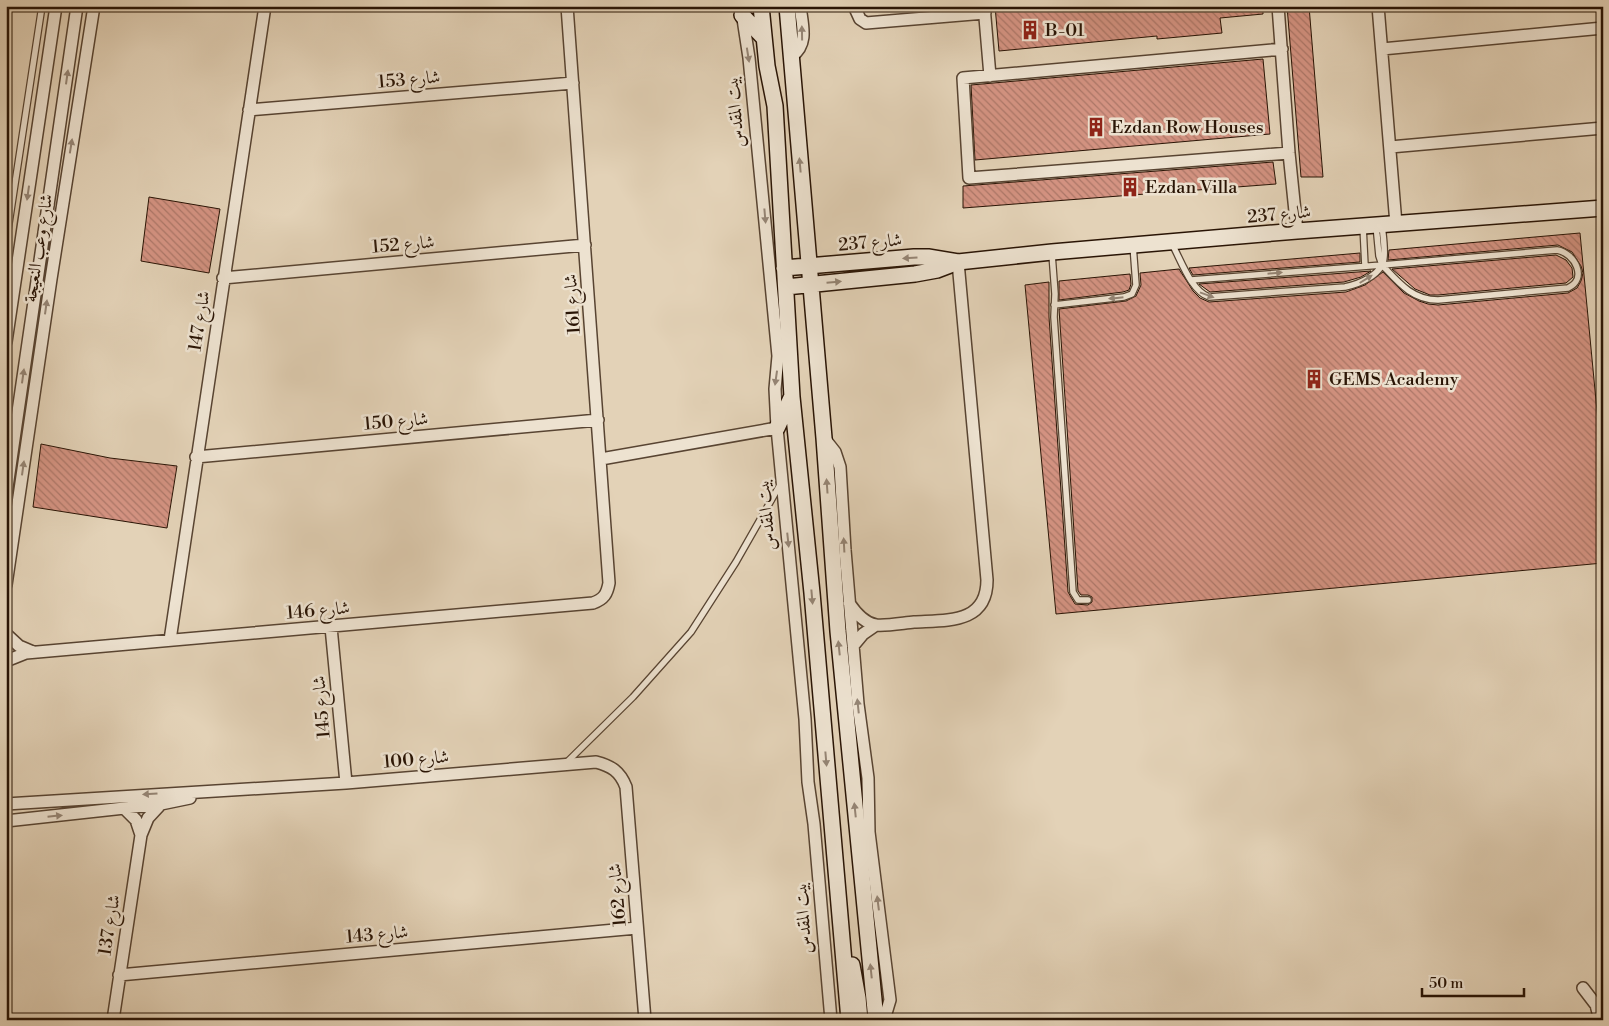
<svg xmlns="http://www.w3.org/2000/svg" width="1609" height="1026" viewBox="0 0 1609 1026" font-family="'Libre Bodoni',Amiri,serif">
<style>
.building{fill:url(#building-back-hatch);stroke:#291405}
.lines{fill:none;stroke-linecap:round;stroke-linejoin:round}
.lane-casing{stroke:#584432;stroke-width:8}
.street-casing{stroke:#584432;stroke-width:14}
.secondary-casing{stroke:#291405;stroke-width:18}
.lane{stroke:#ede2d0;stroke-width:5.5}
.street{stroke:#ede2d0;stroke-width:11}
.secondary{stroke:#ede2d0;stroke-width:15}
.oneway{fill:#958575}
.labels{text-anchor:middle;stroke-width:5;stroke-linejoin:round;paint-order:stroke}
.poi-label{font-size:18px;fill:#291405;stroke:#ede2d0;text-anchor:start}
.street-label{font-size:18px;fill:#291405;stroke:#ede2d0}
</style>
<defs>
<pattern id="building-back-hatch" width="6" height="6" patternUnits="userSpaceOnUse" patternTransform="scale(1.25)"><rect width="6" height="6" fill="#d49382"/><path d="M-1 5l2 2M0 0l6 6M5-1l2 2" fill="none" stroke="#ac7768"/></pattern>
</defs>
<rect width="100%" height="100%" fill="#e3d2b7"/>
<filter id="stains"><feTurbulence type="fractalNoise" baseFrequency=".004" numOctaves="4"/><feColorMatrix values="0 0 0 0 .2 0 0 0 0 .09 0 0 0 0 .02 0 0 0 .5 -.17"/></filter>
<radialGradient id="worn" r=".72"><stop offset=".6" stop-color="#630" stop-opacity="0"/><stop offset="1" stop-color="#630" stop-opacity=".3"/></radialGradient>
<path class="building" d="M995 6H1263V14L1220 18 1222 33 1157 39V36L999 51Z
M1287 6H1309L1323 177H1301Z
M1263 59 1270 134 975 160 971 85Z
M1273 162 1276 184 963 208V186Z
M149 197 220 209 209 273 141 261Z
M1580 233 1603 474V563L1056 614 1025 285 1049 282V317L1068 592 1075 604 1088 605 1092 602V597L1088 595H1081L1078 591 1059 309 1126 301 1136 296 1141 285 1140 273 1179 269 1193 291 1200 298 1209 302 1346 292 1365 285 1383 272 1404 293 1419 301 1428 304 1438 305 1568 293 1577 288 1581 281 1583 273 1581 266 1572 252 1558 245 1388 260 1389 250Z
M1360 253V262L1193 275 1189 268Z
M1556 255 1566 260 1572 268 1573 277 1566 283 1438 295H1430L1415 289 1392 269Z
M1371 271 1361 277 1344 282 1210 292 1199 284Z
M1130 274 1131 284 1129 290 1123 292 1059 300V281Z
M41 444 110 458 177 466 167 528 33 507Z"/>
<g class="lines">
<defs>
<path id="lane" d="M1376 225 1379 256 1382 265
M1363 226 1365 266
M6 243 42 6
M1172 244C1181 260 1191 291 1209 297L1345 287C1359 284 1383 275 1384 257 1385 247 1383 235 1382 225
M1557 250C1575 253 1588 279 1568 288L1438 300C1412 300 1398 282 1382 265Z
M1052 254 1055 294 1054 317 1073 592 1078 600H1088
M1191 280 1382 265
M1054 305 1124 297 1132 294 1136 285 1133 245
M1603 423V430
M566 763 633 697 691 632 736 562 781 483"/>
<path id="street" d="M741 6 749 58 778 356 775 389 777 428 805 719 808 782 814 824 831 1020
M854 6 860 19 866 23 985 13
M984 6 990 76
M1278 6 1289 153 1297 231
M1378 6 1396 224
M1282 49 963 78 969 178 1289 153
M1382 49 1603 28
M792 56C809 44 802 24 800 6
M249 110 573 83
M1390 147 1603 128
M223 278 585 245
M6 342 56 6
M824 438 835 452 840 467 845 550 858 704 868 778 869 832 890 1000 884 1020
M196 457 598 420
M601 459 777 428
M6 494 77 6
M6 585 51 279 94 6
M849 603C855 612 864 623 876 625 887 626 903 623 914 622 947 620 987 624 987 580L958 262
M331 627 346 783
M6 634 19 646 33 652
M170 640 265 6
M853 646 863 634 876 625
M6 661 26 653 593 603C604 599 607 594 609 583L567 6
M6 804 346 783 596 762C611 766 620 771 626 787L645 1020
M125 809 136 820 141 835
M6 821 161 804 190 798
M119 975 637 928
M1583 988 1596 1005 1600 1020
M113 1020 141 835 148 818 161 804"/>
<path id="secondary" d="M761 6 767 66 775 106 792 397 812 593 849 1020
M787 6 824 438 838 631 876 1020
M742 15 763 37
M784 268 914 257H928L958 262
M786 287 915 274 937 270 958 262 1052 252 1297 231 1603 208
M777 428 791 398
M852 965 858 998 860 1020"/>
</defs>
<use href="#lane" class="lane-casing"/>
<use href="#street" class="street-casing"/>
<use href="#secondary" class="secondary-casing"/>
<use href="#lane" class="lane"/>
<use href="#street" class="street"/>
<use href="#secondary" class="secondary"/>
</g>
<defs><path id="oneway-solid" d="M-6-.8H1V-3.2L6.5 0L1 3.2V.8H-6Z" transform="scale(1.25)"/></defs>
<g class="oneway">
<use href="#oneway-solid" transform="translate(802 33) rotate(-91)"/>
<use href="#oneway-solid" transform="translate(748 55) rotate(81)"/>
<use href="#oneway-solid" transform="translate(67 77) rotate(-82)"/>
<use href="#oneway-solid" transform="translate(71 146) rotate(-81)"/>
<use href="#oneway-solid" transform="translate(800 165) rotate(-95)"/>
<use href="#oneway-solid" transform="translate(28 193) rotate(98)"/>
<use href="#oneway-solid" transform="translate(765 216) rotate(85)"/>
<use href="#oneway-solid" transform="translate(910 258) rotate(176)"/>
<use href="#oneway-solid" transform="translate(1275 273) rotate(-5)"/>
<use href="#oneway-solid" transform="translate(1366 279) rotate(-32)"/>
<use href="#oneway-solid" transform="translate(834 282) rotate(-5)"/>
<use href="#oneway-solid" transform="translate(1207 295) rotate(20)"/>
<use href="#oneway-solid" transform="translate(1116 298) rotate(174)"/>
<use href="#oneway-solid" transform="translate(46 307) rotate(-82)"/>
<use href="#oneway-solid" transform="translate(23 376) rotate(-82)"/>
<use href="#oneway-solid" transform="translate(776 378) rotate(98)"/>
<use href="#oneway-solid" transform="translate(23 468) rotate(-82)"/>
<use href="#oneway-solid" transform="translate(827 486) rotate(-94)"/>
<use href="#oneway-solid" transform="translate(788 540) rotate(84)"/>
<use href="#oneway-solid" transform="translate(844 545) rotate(-93)"/>
<use href="#oneway-solid" transform="translate(812 597) rotate(85)"/>
<use href="#oneway-solid" transform="translate(839 648) rotate(-96)"/>
<use href="#oneway-solid" transform="translate(858 706) rotate(-96)"/>
<use href="#oneway-solid" transform="translate(826 759) rotate(85)"/>
<use href="#oneway-solid" transform="translate(150 794) rotate(176)"/>
<use href="#oneway-solid" transform="translate(855 810) rotate(-96)"/>
<use href="#oneway-solid" transform="translate(55 816) rotate(-6)"/>
<use href="#oneway-solid" transform="translate(878 903) rotate(-97)"/>
<use href="#oneway-solid" transform="translate(871 971) rotate(-96)"/>
</g>
<defs>
<symbol id="building-bare" viewBox="-9 -9 18 18"><path d="M-4-6H4V6H1V3H-1V6H-4ZM-2.5-4.3h1.7v1.8h-1.7ZM.8-4.3h1.7v1.8H.8ZM-2.5-1h1.7V.8h-1.7ZM.8-1h1.7V.8H.8Z" fill="#8f2418" stroke="#ede2d0" stroke-width="2.5" paint-order="stroke"/></symbol>
</defs>
<g fill-rule="evenodd">
<use href="#building-bare" x="1016" y="16" width="28" height="28"/>
<use href="#building-bare" x="1082" y="113" width="28" height="28"/>
<use href="#building-bare" x="1116" y="173" width="28" height="28"/>
<use href="#building-bare" x="1300" y="365" width="28" height="28"/>
</g>
<g class="labels">
<g class="poi-label">
<text x="1045" y="36">B-01</text>
<text x="1111" y="133">Ezdan Row Houses</text>
<text x="1145" y="193">Ezdan Villa</text>
<text x="1329" y="385">GEMS Academy</text>
</g>
<g class="street-label">
<text transform="translate(409 79) rotate(-5)" y="6">شارع 153</text>
<text transform="translate(735 112) rotate(-96)" y="6">بيت المقدس</text>
<text transform="translate(1279 214) rotate(-5)" y="6">شارع 237</text>
<text transform="translate(870 242) rotate(-5)" y="6">شارع 237</text>
<text transform="translate(403 244) rotate(-5)" y="6">شارع 152</text>
<text transform="translate(38 248) rotate(-81)" y="6">شارع وعب النعيجة</text>
<text transform="translate(572 304) rotate(-94)" y="6">شارع 161</text>
<text transform="translate(199 321) rotate(-81)" y="6">شارع 147</text>
<text transform="translate(396 421) rotate(-5)" y="6">شارع 150</text>
<text transform="translate(766 515) rotate(-96)" y="6">بيت المقدس</text>
<text transform="translate(318 610) rotate(-5)" y="6">شارع 146</text>
<text transform="translate(321 707) rotate(-95)" y="6">شارع 145</text>
<text transform="translate(416 759) rotate(-5)" y="6">شارع 100</text>
<text transform="translate(617 895) rotate(-95)" y="6">شارع 162</text>
<text transform="translate(803 918) rotate(-95)" y="6">بيت المقدس</text>
<text transform="translate(109 925) rotate(-81)" y="6">شارع 137</text>
<text transform="translate(377 934) rotate(-5)" y="6">شارع 143</text>
</g>
</g>
<rect width="1609" height="1026" fill="none" stroke="#e3d2b7" stroke-width="25"/>
<rect x="8" y="8" width="1594" height="1011" fill="none" stroke="#291405" stroke-width="2.5"/>
<rect x="12" y="12" width="1584" height="1001" fill="none" stroke="#291405"/>
<path d="M1422 988v8h102v-8" fill="none" stroke="#291405" stroke-width="2.5"/>
<text x="1429" y="988" font-size="15" fill="#291405" stroke="#ede2d0" stroke-width="4" paint-order="stroke">50 m</text>
<rect width="100%" height="100%" filter="url(#stains)"/>
<rect width="100%" height="100%" fill="url(#worn)"/>
</svg>
